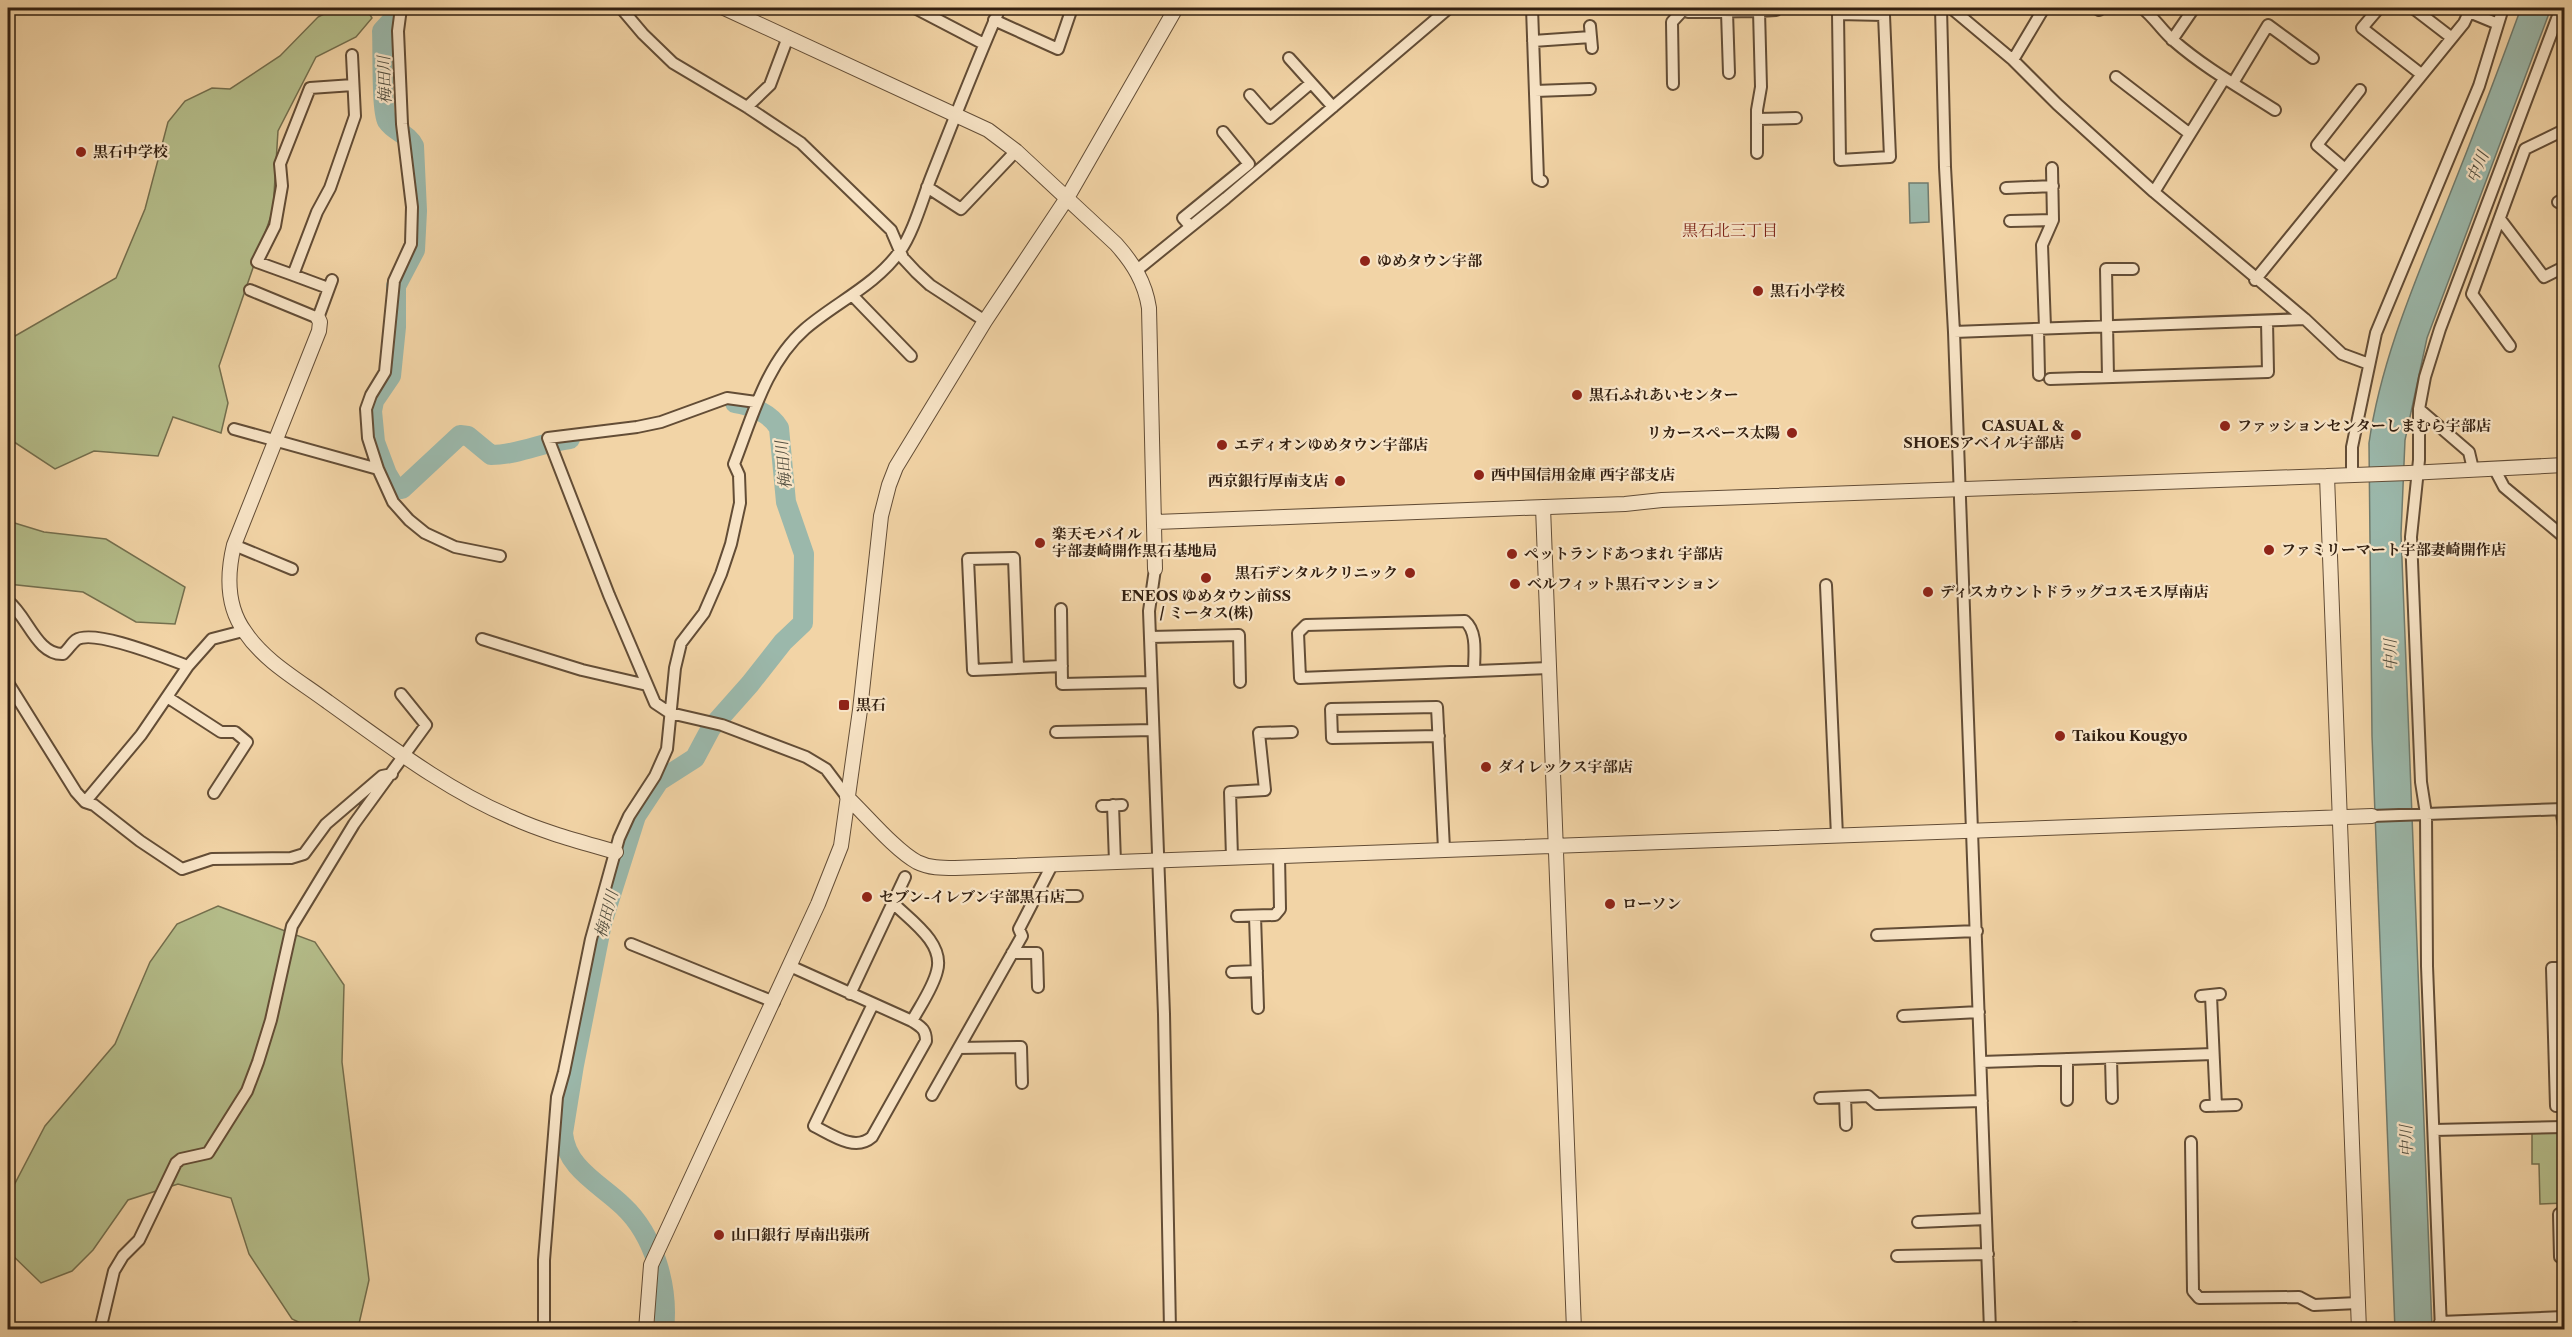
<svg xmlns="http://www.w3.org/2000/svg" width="2572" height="1337" viewBox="0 0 2572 1337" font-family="'Libre Caslon Text','Noto Serif JP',serif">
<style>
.green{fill:#b5be8b;stroke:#746f4e;stroke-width:1.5}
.water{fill:#9bb8ab;stroke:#717b6d;stroke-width:1.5}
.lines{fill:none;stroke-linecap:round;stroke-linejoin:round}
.river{stroke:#9bb8ab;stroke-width:20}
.minor-casing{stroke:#634d36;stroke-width:14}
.tertiary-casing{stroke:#634d36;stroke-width:16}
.minor{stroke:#f7e3c5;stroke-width:10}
.tertiary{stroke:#f7e3c5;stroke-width:14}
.poi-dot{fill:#8f2418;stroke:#f7e3c5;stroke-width:2}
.labels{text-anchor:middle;stroke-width:4.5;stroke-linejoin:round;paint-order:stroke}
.poi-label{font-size:15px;font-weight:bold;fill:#332011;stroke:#f7e3c5;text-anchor:start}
.water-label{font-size:16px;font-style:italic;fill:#524e3f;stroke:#f7e3c5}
.neighbourhood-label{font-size:16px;fill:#7a1f14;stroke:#f7e3c5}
</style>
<rect width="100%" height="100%" fill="#f2d4a6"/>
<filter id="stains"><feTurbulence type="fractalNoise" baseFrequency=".00333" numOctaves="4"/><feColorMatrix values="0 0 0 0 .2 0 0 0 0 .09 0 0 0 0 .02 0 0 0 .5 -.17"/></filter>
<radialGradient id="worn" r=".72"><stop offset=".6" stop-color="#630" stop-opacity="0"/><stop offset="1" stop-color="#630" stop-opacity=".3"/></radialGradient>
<path class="green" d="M336 8H366L372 18 356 37 316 57 278 131 273 210 219 366 228 403 221 433 173 417 158 456 94 451 55 469 8 438V340L116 278 145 209 168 122 185 101 212 88 230 89 280 56 318 17Z
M8 521 44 532 106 539 185 587 175 624 136 622 83 592 8 584Z
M218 906 315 942 344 985 342 1062 369 1280 358 1328 355 1330 313 1329 292 1319 249 1254 231 1198 178 1184 128 1200 93 1250 72 1271 41 1283 8 1251 11 1191 45 1126 115 1044 150 962 177 924Z
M8 958C18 985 13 1019 8 1047Z
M2564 1129V1203L2540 1204 2539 1164H2532V1130Z"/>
<path class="water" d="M2521 8H2551L2427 338 2405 440 2401 534 2432 1329 2395 1330 2372 736 2369 443C2381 360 2415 282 2446 204 2472 139 2497 74 2521 8Z
M1909 183H1928L1929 222 1910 223Z"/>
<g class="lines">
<path class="river" d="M396 8 392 20 382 31C383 47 381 110 387 121 395 133 408 133 414 146L417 211 415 250 396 286V327L391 376 374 401 372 411 375 442 387 474 396 489H402L460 435 468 436 491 455C519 455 543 442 570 439
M664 1330C669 1287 654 1235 623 1206 599 1183 566 1168 563 1133L574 1065 602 923 636 816 659 781 695 758 711 728 750 684 783 642 803 623 804 554 786 502 779 428C771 414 751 405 735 403"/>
<defs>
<path id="minor" d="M401 8 398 31 402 124 412 207 411 244 394 281 385 372 371 395 366 409 368 438 378 469 393 502 409 520 425 533 455 547 500 556
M621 8 643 34 673 63 747 107 801 143 891 230 903 258 916 272 930 285 985 321
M915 8 984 44
M1532 8 1538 179 1542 181
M1684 8 1688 12 1759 11 1761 87 1757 110V153
M1838 8V14L1840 160 1890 157 1884 15 1838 14
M1941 8 1945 167 1954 332 1990 1330
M1951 8 2013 60 2057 104 2154 192 2305 319 2342 354 2369 364
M2096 8 2099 10
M2142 8C2154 17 2162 31 2174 41 2205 68 2241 88 2275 110
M2379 8 2362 28 2421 74
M2413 8 2452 38
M1759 11 1776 10
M1727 12 1729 73
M2469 12 2498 24
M994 20 1058 49 1072 8
M1590 26 1592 48
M2172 40 2194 8
M1533 41 1591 37
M1289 58 1333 107
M2013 60 2044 8
M2116 77 2190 134
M2233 83 2268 25 2313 58
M1673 84 1672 22 1684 9
M1535 91 1590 89
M1250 95 1270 118 1311 83
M747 107 770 85 788 37
M1757 119 1796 118
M2345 169 2317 145 2360 90
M927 187 961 209 1016 151
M2006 188 2053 186
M2154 192 2224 79
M2558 202 2564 199
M2500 219 2544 277 2564 267
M2010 221 2053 220
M1190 226 1183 218 1249 164 1223 132
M1137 270 1226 198 1449 8
M293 275 257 262 275 226 282 186 280 164 310 88 353 85
M2255 280 2464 23 2471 8
M328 288 293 275 317 212 330 188 355 116 352 55
M250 290 318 318 332 280
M852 295 911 356
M2045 327 2042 245 2053 220 2052 168
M2038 329 2039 375
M1954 332 2305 319
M2510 346 2472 294 2525 149 2564 130
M2108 377 2106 269H2133
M2050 379 2268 372 2267 321
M756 402 727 398 661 422 637 427 548 438 609 595 655 703 670 713 722 725 806 757 826 769 847 797
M2419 409 2469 452 2473 469
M234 429 378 469
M2494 468 2504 487 2564 537
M2352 475V447L2376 333 2479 86 2503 8
M234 545 292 569
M1155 569 1149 611 1164 1014 1170 1330
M1826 585 1837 836
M8 601C28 617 37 655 63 654 68 650 71 644 76 640 94 628 168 659 188 666
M1061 609 1062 684 1151 682
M1150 637 1239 635 1240 682
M482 639 582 670 647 685
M1018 668 1014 558 968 559 973 670 1062 666
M1474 671C1474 655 1478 632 1465 621L1306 625 1298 633 1300 678 1549 668
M8 683 76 792 85 802 94 805 140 841 182 869 212 859 291 858 304 854 326 824 382 776 392 774
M167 697 221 732H235L247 742 214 793
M1056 732 1153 730
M1439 736 1332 738 1331 709 1437 707 1444 849
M85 802 141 735 188 666 212 639 243 631
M1113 805 1115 862
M1102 806 1122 805
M2561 809 2564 826
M2372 816 2564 809
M1232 857 1230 792 1265 790 1259 733 1292 732
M1036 896H1077
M893 903C910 920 945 943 937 971 933 988 920 1006 912 1021
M1237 916 1275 915 1280 909 1279 856
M1255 916 1258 1008
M1877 935 1977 931
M631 944 774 1002
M1012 953H1037L1038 987
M790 966 912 1021C921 1027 926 1029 926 1041L872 1137C855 1152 832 1135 814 1126L873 1004
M1232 972 1257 971
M850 994 905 877
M2201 996 2220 994
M2211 996 2216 1106
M1903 1016 1979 1012
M959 1048 1021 1047 1022 1083
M2111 1058 2112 1098
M2067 1059V1100
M1981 1062 2213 1054
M932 1095 1022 936 1019 929 1052 865
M1845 1097 1846 1125
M1820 1098 1868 1096 1877 1104 1982 1101
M2206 1106 2236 1105
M2556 1106 2552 968H2564
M2434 1130 2564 1127
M2191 1142 2193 1291 2199 1298 2299 1297 2314 1305 2358 1303
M2559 1214 2560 1257H2564
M1918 1222 1986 1219
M1897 1256 1988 1254
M2440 1322 2564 1317
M2075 1328V1330
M100 1330 114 1271 123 1256 139 1240 176 1163 181 1159 208 1153 247 1091 258 1062 271 1020 292 926 354 824 426 725 401 694
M544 1330V1260L557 1097 564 1072 591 939 619 838 629 816 655 776 667 749 675 668 681 643 704 613 721 574 731 544 740 503 739 475 734 464C752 418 766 363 805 329 835 303 876 285 900 251 913 233 922 201 930 180 953 122 975 65 1000 8
M2441 1330 2427 966 2426 814 2421 782 2411 537 2419 460V409L2425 377 2440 329 2561 8"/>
<path id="tertiary" d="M724 8 988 130 1016 151 1116 244C1133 263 1145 282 1149 308L1155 569
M318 318 320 322 319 331 234 545C227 574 226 606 245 632 265 662 300 681 328 702 387 744 446 790 513 818 546 833 582 842 616 852
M2327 476 2359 1330
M1543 507 1574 1330
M1156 522 1625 504 1662 500 2409 473 2564 465
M847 797C866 815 895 850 917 862 929 868 942 868 955 868L2372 816
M646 1330 651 1265 818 904 841 846 860 710 881 516 889 485 896 467 985 321 1067 198 1176 8"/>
</defs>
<use href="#minor" class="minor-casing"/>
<use href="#tertiary" class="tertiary-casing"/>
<use href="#minor" class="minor"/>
<use href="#tertiary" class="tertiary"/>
</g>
<g class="poi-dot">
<circle cx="81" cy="152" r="6"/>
<circle cx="1365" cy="261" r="6"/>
<circle cx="1758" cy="291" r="6"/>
<circle cx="1577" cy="395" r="6"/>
<circle cx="2225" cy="426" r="6"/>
<circle cx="1792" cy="433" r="6"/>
<circle cx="2076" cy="435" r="6"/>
<circle cx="1222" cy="445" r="6"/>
<circle cx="1479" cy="475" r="6"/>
<circle cx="1340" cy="481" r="6"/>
<circle cx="1040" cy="543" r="6"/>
<circle cx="2269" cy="550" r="6"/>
<circle cx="1512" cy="554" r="6"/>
<circle cx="1410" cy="573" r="6"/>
<circle cx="1206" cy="578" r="6"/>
<circle cx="1515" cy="584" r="6"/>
<circle cx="1928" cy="592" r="6"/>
<rect x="838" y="699" width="12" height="12" rx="3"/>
<circle cx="2060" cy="736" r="6"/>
<circle cx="1486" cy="767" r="6"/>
<circle cx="867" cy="897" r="6"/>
<circle cx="1610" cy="904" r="6"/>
<circle cx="719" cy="1235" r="6"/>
</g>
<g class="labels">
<g class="poi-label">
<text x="93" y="157">黒石中学校</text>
<text x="1377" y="266">ゆめタウン宇部</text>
<text x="1770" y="296">黒石小学校</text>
<text x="1589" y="400">黒石ふれあいセンター</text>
<text x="2064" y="431" text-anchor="end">CASUAL &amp;<tspan x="2064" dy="17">SHOESアベイル宇部店</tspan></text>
<text x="2237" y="431">ファッションセンターしまむら宇部店</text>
<text x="1780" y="438" text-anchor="end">リカースペース太陽</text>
<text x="1234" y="450">エディオンゆめタウン宇部店</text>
<text x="1491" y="480">西中国信用金庫 西宇部支店</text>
<text x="1328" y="486" text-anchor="end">西京銀行厚南支店</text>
<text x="1052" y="539">楽天モバイル<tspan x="1052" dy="17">宇部妻崎開作黒石基地局</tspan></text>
<text x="2281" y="555">ファミリーマート宇部妻崎開作店</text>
<text x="1524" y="559">ペットランドあつまれ 宇部店</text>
<text x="1398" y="578" text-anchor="end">黒石デンタルクリニック</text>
<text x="1527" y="589">ベルフィット黒石マンション</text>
<text x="1940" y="597">ディスカウントドラッグコスモス厚南店</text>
<text x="1206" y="601" text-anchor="middle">ENEOS ゆめタウン前SS<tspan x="1206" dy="17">/ ミータス(株)</tspan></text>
<text x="856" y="710">黒石</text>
<text x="2072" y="741">Taikou Kougyo</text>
<text x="1498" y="772">ダイレックス宇部店</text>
<text x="879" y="902">セブン-イレブン宇部黒石店</text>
<text x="1622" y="909">ローソン</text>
<text x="731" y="1240">山口銀行 厚南出張所</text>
</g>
<g class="water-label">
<text transform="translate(384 80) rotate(-92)" y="6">梅田川</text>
<text transform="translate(2477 167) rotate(-67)" y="6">中川</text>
<text transform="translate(783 465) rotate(-95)" y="6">梅田川</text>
<text transform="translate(2390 655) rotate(-91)" y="6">中川</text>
<text transform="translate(606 914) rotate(-75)" y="6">梅田川</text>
<text transform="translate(2406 1141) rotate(-92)" y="6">中川</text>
</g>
<g class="neighbourhood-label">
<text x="1730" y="236">黒石北三丁目</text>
</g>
</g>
<rect width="2572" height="1337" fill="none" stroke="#f2d4a6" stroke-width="30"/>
<rect x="9" y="9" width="2554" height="1319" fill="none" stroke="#332011" stroke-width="3"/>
<rect x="15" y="15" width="2542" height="1307" fill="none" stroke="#332011" stroke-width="1.5"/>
<rect width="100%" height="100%" filter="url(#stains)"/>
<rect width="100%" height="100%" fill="url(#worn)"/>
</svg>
